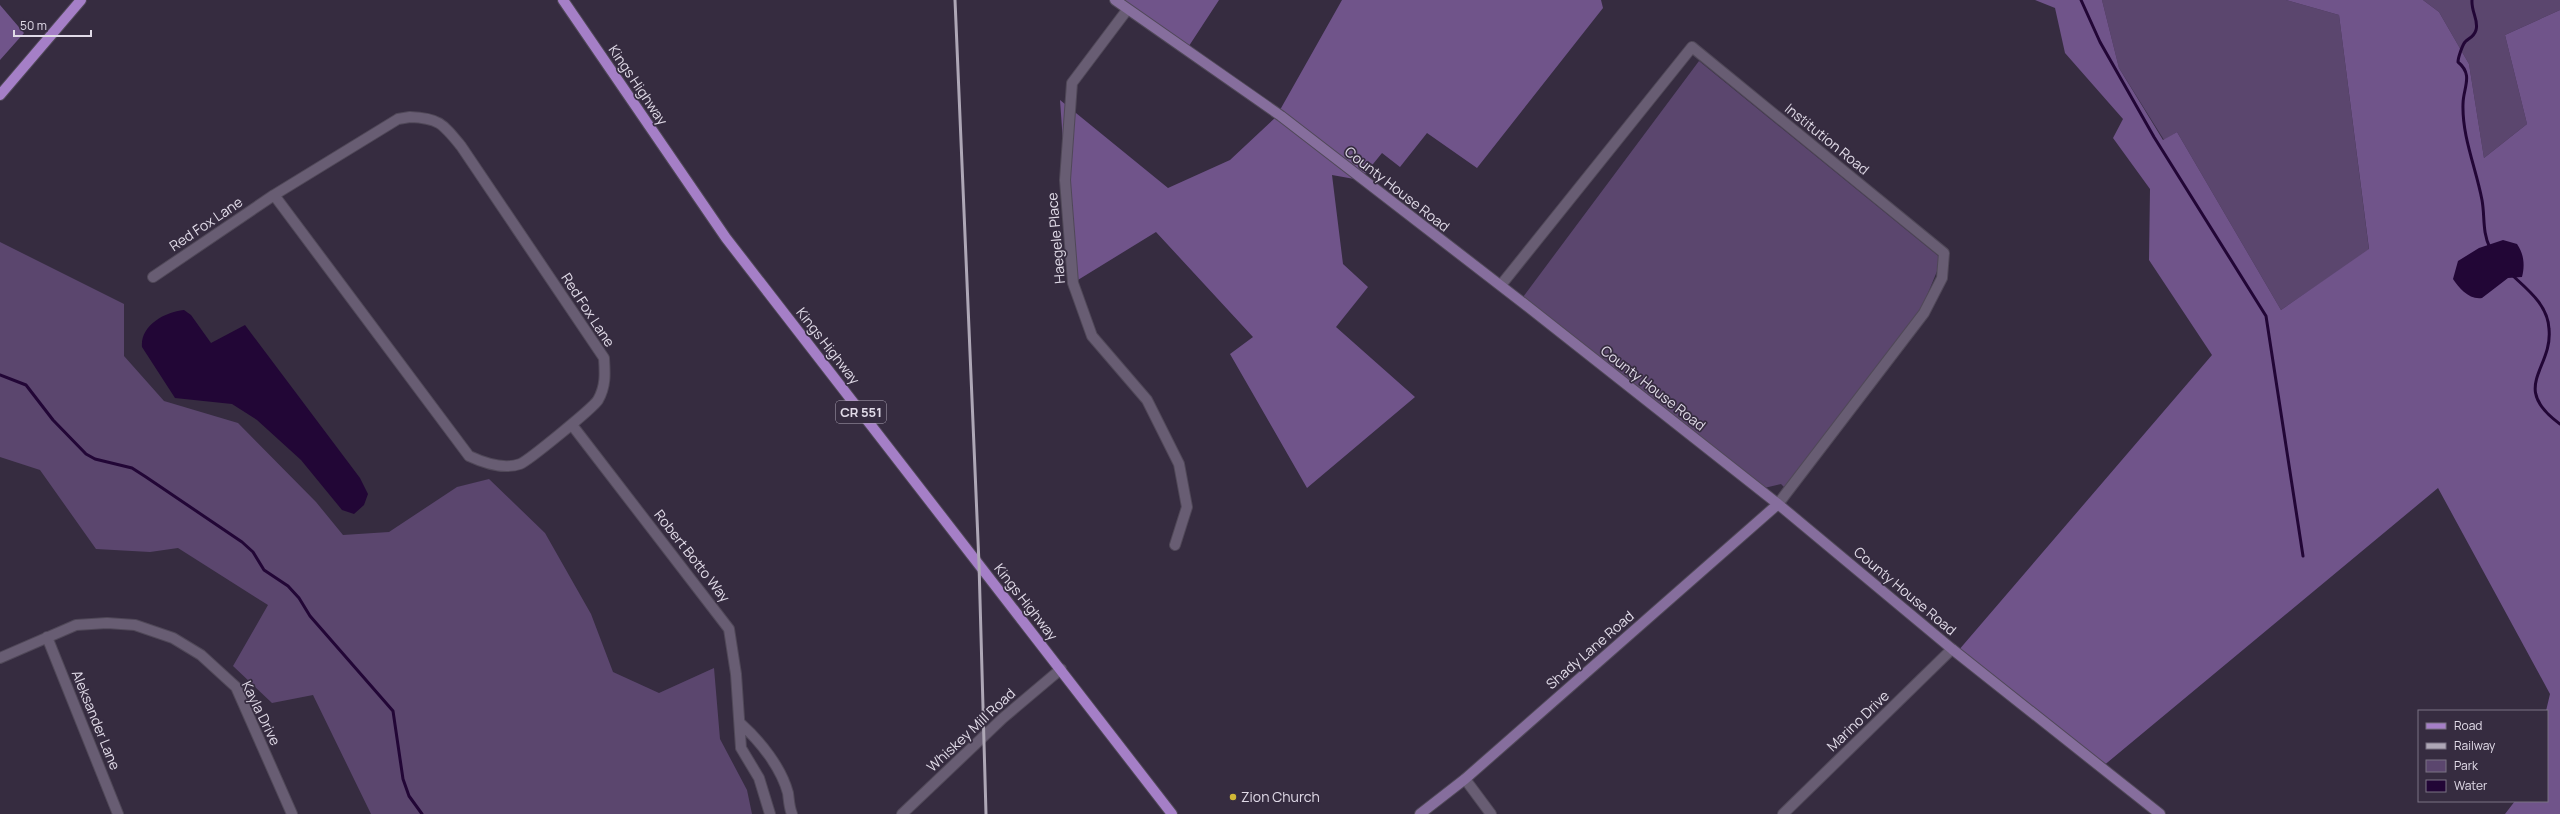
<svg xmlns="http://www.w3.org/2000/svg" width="2560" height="814" viewBox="0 0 2560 814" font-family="Manrope,sans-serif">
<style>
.green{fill:#5b466e}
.forest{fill:#70548a}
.water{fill:#220636}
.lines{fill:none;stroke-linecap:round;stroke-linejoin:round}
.stream{stroke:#220636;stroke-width:3}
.street-casing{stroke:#504858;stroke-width:12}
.secondary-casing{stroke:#504858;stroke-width:12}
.primary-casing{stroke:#504858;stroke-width:12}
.street{stroke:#685d73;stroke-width:10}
.secondary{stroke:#866e9d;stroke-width:10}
.primary{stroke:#a57fc7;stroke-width:10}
.rail{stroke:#aea7b6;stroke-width:3}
.poi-dot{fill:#d1b736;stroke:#362c40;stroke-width:1.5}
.labels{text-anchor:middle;stroke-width:3.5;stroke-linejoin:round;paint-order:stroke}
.shield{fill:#362c40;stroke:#aea6b6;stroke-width:1}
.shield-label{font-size:13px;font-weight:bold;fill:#e1dbe8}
.street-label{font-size:14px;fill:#e1dbe8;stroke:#362c40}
.poi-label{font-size:14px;fill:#e1dbe8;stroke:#362c40;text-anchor:start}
</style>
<rect width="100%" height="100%" fill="#362c40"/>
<path class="green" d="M2102 0H2286L2339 15 2369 250 2281 310 2177 132 2164 140 2119 68Z
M2423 0H2560V10L2505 35 2527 124 2484 158 2469 64 2439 12Z
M1699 61 1942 259 1919 315 1785 488 1781 484 1760 489 1520 301Z
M0 242 124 304V356L164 401 238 423 316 502 343 535 389 532 457 487 489 479 545 533 591 614 613 672 659 693 714 668 720 739 747 790 752 814H371L313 695 272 703 233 666 268 605 178 548 150 552 96 549 40 470 0 457Z"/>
<path class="forest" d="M1114 0H1219L1185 52Z
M1342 0H1601L1603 8 1477 168 1427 133 1400 167 1382 153 1360 180 1332 175 1343 264 1368 287 1336 327 1415 397 1307 488 1230 354 1253 337 1156 232 1073 283 1060 100 1168 188 1230 160 1276 117Z
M2035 0H2102L2119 68 2163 140 2177 132 2281 310 2369 249 2339 15 2286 0H2423L2439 12 2469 64 2484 158 2527 124 2505 35 2560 10V814H2505L2515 801H2547L2546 711 2550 694 2438 488 2102 767 1958 651 2212 355 2149 260 2150 189 2113 138 2123 119 2065 53 2055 8Z
M0 5 24 33 0 60Z"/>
<path class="water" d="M2503 240 2517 244C2524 254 2525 265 2522 277L2508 278 2482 298C2469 300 2459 288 2453 279L2458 261 2479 248Z
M184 310 191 315 211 343 245 325 360 478 368 494 364 505 354 514 342 510 301 460 257 420 232 404 175 398 142 347C140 326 164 312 184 310Z"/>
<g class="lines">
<path class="stream" d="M2081 0 2100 42 2154 137 2266 316 2303 556
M2472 0C2471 12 2479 20 2476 30 2474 37 2469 38 2465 42 2462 46 2458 58 2458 62 2474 75 2463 88 2463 104 2462 137 2476 168 2482 200 2485 216 2482 232 2490 248
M2512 275C2528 290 2548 305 2549 329 2553 369 2509 387 2560 424
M0 375 26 385 53 420 86 454 95 459 132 468 146 477 242 542 253 552 264 570 288 586 299 598 310 616 393 711 403 779 409 796 422 814"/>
<defs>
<path id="street" d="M1127 10 1072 83 1065 180 1073 283 1092 336 1147 400 1179 464 1187 507 1175 545
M410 117C439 118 443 124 461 146L604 358C605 373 606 386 598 400 593 408 528 461 520 464 503 470 484 463 469 456L274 195 398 119Z
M153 277 274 195
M1501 285 1692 47 1944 253 1942 278 1924 313 1778 504
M572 425 729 629 736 674 741 748 759 778 770 814
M47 637 118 814
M0 658 76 625 107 623 135 625 173 638 201 655 236 687 292 814
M741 724C760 741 781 767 788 793 789 800 789 807 792 814
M1465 779 1491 814
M902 814 1003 718 1061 669
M1783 814 1952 649"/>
<path id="secondary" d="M1115 0 1281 116 1527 306 1778 504 1952 649 2160 814
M1420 814 1465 779 1778 504"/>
<path id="primary" d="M563 0 726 238 1172 814
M0 95 81 0"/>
</defs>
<use href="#street" class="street-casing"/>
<use href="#secondary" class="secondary-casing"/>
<use href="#primary" class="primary-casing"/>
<use href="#street" class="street"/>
<use href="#secondary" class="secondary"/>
<use href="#primary" class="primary"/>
<path class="rail" d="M955 0 979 564 986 814"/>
</g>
<circle class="poi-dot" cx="1233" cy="797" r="4"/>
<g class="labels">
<rect class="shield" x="836" y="401" width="50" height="22" rx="3"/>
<g class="shield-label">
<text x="861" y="417">CR 551</text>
</g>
<g class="street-label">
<text transform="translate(638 85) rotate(56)" y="5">Kings Highway</text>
<text transform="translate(1827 139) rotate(39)" y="5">Institution Road</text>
<text transform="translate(1397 189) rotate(38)" y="5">County House Road</text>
<text transform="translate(206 224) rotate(-34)" y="5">Red Fox Lane</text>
<text transform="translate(1056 238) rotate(-95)" y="5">Haegele Place</text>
<text transform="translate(588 310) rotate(57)" y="5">Red Fox Lane</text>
<text transform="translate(828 346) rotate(52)" y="5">Kings Highway</text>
<text transform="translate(1653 388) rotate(38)" y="5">County House Road</text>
<text transform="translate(692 556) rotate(52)" y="5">Robert Botto Way</text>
<text transform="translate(1905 591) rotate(40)" y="5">County House Road</text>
<text transform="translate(1026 602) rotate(52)" y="5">Kings Highway</text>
<text transform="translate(1590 650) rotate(-41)" y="5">Shady Lane Road</text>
<text transform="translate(261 713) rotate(64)" y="5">Kayla Drive</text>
<text transform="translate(96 720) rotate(68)" y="5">Aleksander Lane</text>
<text transform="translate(1858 721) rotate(-44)" y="5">Marino Drive</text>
<text transform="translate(971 730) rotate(-43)" y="5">Whiskey Mill Road</text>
</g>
<g class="poi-label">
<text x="1241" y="802">Zion Church</text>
</g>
</g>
<rect x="2418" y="710" width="130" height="92" fill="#362c40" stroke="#7a7283"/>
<rect x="2426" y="723" width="20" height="6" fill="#a57fc7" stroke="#7a7283"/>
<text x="2454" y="730" font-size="12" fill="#e1dbe8">Road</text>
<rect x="2426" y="743" width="20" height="6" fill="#aea7b6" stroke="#7a7283"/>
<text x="2454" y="750" font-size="12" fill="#e1dbe8">Railway</text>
<rect x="2426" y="760" width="20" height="12" fill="#5b466e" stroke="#7a7283"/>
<text x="2454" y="770" font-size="12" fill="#e1dbe8">Park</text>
<rect x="2426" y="780" width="20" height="12" fill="#220636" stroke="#7a7283"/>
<text x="2454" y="790" font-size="12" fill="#e1dbe8">Water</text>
<path d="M14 30v6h77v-6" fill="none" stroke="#e1dbe8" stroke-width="2"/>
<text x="20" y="30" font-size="12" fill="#e1dbe8" stroke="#362c40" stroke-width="3" paint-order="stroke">50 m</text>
</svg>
